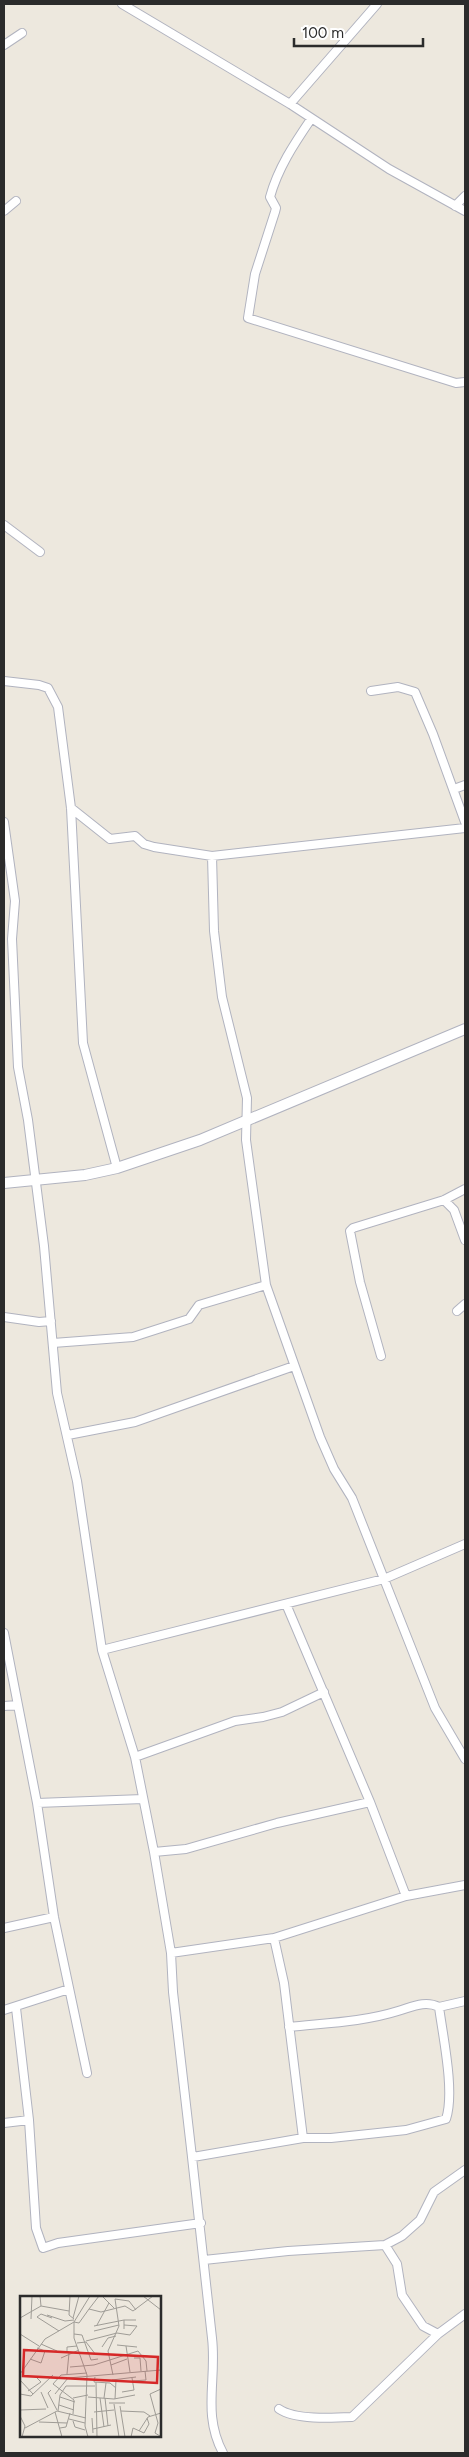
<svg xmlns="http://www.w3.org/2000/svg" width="469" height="2457" viewBox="0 0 469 2457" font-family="Figtree,sans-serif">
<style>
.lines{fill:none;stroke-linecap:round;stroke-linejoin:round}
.minor-casing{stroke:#b1b3bf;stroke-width:10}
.tertiary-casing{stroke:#b1b3bf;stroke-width:12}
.minor{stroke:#fff;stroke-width:8}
.tertiary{stroke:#fff;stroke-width:10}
.inset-road{fill:none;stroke:#9f9c96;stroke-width:1}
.view{fill:#d62828;fill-opacity:0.15;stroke:#d62828;stroke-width:2.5}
.inset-edge{fill:none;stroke:#2b2b2b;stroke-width:2.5}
</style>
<rect width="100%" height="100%" fill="#ede8de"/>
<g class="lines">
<defs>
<path id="minor" d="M122 4 290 104 389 169 465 211
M4 45 22 33
M290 104 377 4
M311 119C294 144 278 168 270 197L276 208 275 212 255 274 248 318 456 383 465 382
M455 206 465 196
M4 211 16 201
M4 525 40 552
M4 681 39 685 48 688 58 707 71 808 83 1043 117 1168
M371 691 398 687 415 692 433 734 465 822
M454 789 465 785
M71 808 110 839 135 836 144 844 154 847 212 856 465 828
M4 822 15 901 12 939 18 1067 28 1120 44 1246 57 1393 77 1481 102 1650 135 1757 154 1852 171 1953 173 1992C187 2107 199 2223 212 2338 217 2380 202 2414 223 2453
M212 856 214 931 222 997 247 1098 246 1140 266 1285 320 1437 334 1469 352 1498 435 1708 465 1759
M444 1200 454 1210 465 1240
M457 1311 465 1304
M4 1317 39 1322 51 1321
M53 1343 133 1337 189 1319 199 1305 266 1285
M381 1356 360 1282 350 1231 353 1228 444 1200 465 1189
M68 1435 135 1422 294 1366
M286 1604 370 1802 406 1896
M4 1633 37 1803 54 1917 87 2073
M102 1650 384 1579 465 1544
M4 1706 18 1705
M135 1757 235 1721 263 1717 282 1712 324 1692
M37 1803 143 1799
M154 1852 186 1849 277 1823 370 1802
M4 1928 54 1917
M274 1938 284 1983 303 2138
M171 1953 274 1938 406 1896 465 1885
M16 2008 29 2120 36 2228 43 2248 58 2243 201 2223
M4 2010 69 1989
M289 2027C325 2023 363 2022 398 2011 412 2007 425 2000 439 2007L465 2001
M4 2123 29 2120
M193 2157 303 2138H331L406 2130 446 2119C455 2092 443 2037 439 2007
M385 2245 397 2264 402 2295 423 2326 438 2334 465 2314
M204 2260 288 2251 385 2245 402 2236 420 2220 434 2192 465 2170
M279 2409C295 2420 332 2418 352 2417L438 2334"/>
<path id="tertiary" d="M4 1183 85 1175 117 1168 200 1140 465 1029"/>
</defs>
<use href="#minor" class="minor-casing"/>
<use href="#tertiary" class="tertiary-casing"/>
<use href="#minor" class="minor"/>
<use href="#tertiary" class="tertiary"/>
</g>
<g transform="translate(20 2296)">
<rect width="141" height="141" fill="#ede8de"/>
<path class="inset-road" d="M20 0 21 10 49 15M50 0 49 19 54 23M79 0 69 13 81 16 105 10 113 15 133 0M82 0 94 12M123 0 141 14M27 19 45 25 54 24M0 22 21 10M32 22 21 18 17 21 39 35M53 22 59 0M11 23 12 0M54 26V42L67 79 65 130 68 141M54 26 59 27 69 13M77 29 89 7M74 30 104 24M104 33V24H116M74 35 99 29M97 37 110 39 117 30 104 29M0 38 19 50M54 38 62 39 71 64 78 63M66 45 97 37M57 47 66 46 76 59M21 48 37 55M97 49 117 51M106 50 110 76M82 51 88 42 96 40M118 55 126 65 127 75M47 57V51L57 50M41 62 59 54M114 62H120L121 75M10 63 21 67 25 55 17 52M91 69 107 63M50 71 74 69 118 55M0 78 25 43 54 26 70 0M47 78 49 57M93 79 88 55 99 30 95 3 109 5 116 14M75 81 74 86 90 87 96 92M0 84 13 98M92 84 116 81M112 85 126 84 125 75M76 86 77 141M31 94 28 97 37 114M8 95 21 86 17 82M21 96 28 112M102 96 114 94 112 82M0 98 11 100 33 79M35 98 48 82 141 74M40 101 55 106M68 101 94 103 115 99M53 102 68 99M80 102 84 131M84 102 86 87M85 102 88 130M95 103 96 84M89 107H105M94 108 99 141M39 109 54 114M100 110 105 141M0 114 26 113M38 115 40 99 46 90H75M101 115 124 116 130 120M35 116 42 141M74 116 94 114M53 118 54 104 33 88 41 79 67 77M0 120 5 130 2 141M72 122 73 137M49 123 65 127M53 125 55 131 65 134M19 126 47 127M5 132 37 115 66 122M40 132 46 131 50 117M73 133 91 129M119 135 128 121 141 117M140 140 135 137 138 127 130 98 141 93M111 141 113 132 124 137 129 128 127 122"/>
<path class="view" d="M4 54 138 61 137 87 3 80Z"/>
<rect width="141" height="141" class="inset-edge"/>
</g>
<rect width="469" height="2457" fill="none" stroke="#2b2b2b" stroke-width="10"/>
<path d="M294 38v8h129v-8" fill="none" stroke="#2b2b2b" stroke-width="2.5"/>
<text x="302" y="38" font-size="15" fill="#2b2b2b" stroke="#ffffff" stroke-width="4" paint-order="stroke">100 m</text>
</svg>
